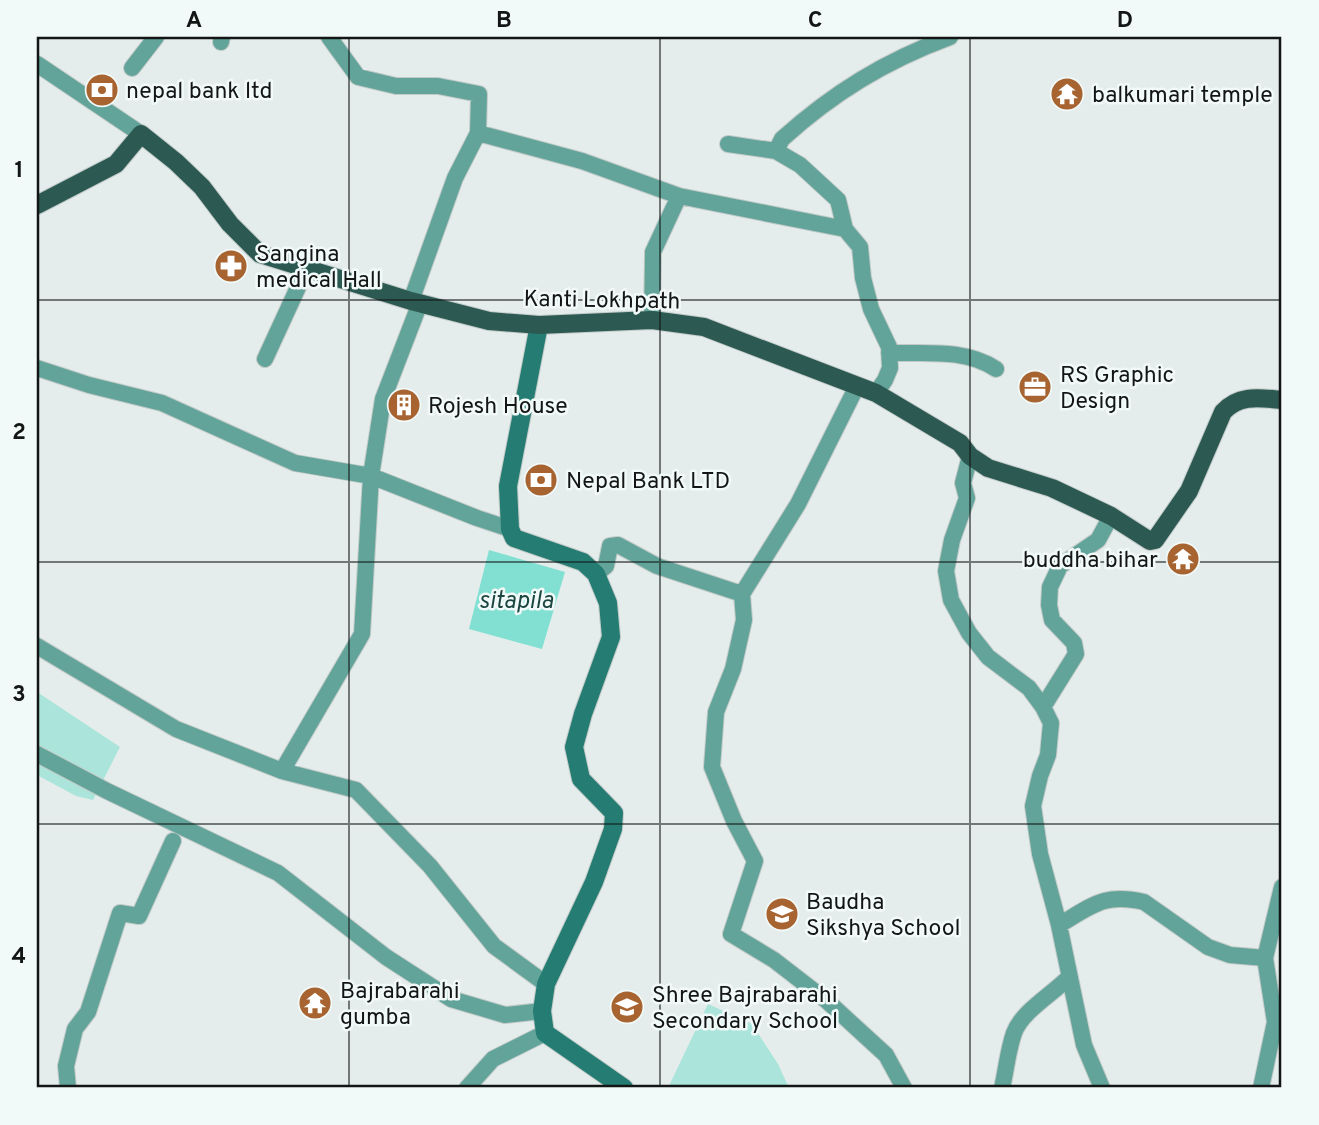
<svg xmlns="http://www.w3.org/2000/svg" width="1319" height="1125" viewBox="0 0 1319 1125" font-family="Overpass,sans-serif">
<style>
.green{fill:#abe4da}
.water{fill:#81e0d2}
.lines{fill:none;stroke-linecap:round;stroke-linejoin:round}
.street-casing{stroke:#c3cbc9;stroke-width:18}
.secondary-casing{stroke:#c3cbc9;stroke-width:20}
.primary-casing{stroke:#c3cbc9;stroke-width:20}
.street{stroke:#62a49a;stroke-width:16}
.secondary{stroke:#247c72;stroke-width:18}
.primary{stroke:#2c5a53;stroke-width:18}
.grid{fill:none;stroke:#131615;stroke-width:2;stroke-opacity:0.55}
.labels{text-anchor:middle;stroke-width:5;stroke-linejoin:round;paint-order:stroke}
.poi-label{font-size:23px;fill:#131615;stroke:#f1faf9;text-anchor:start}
.street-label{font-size:23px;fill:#131615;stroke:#f1faf9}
.water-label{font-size:24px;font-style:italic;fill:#1c4741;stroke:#f1faf9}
.neatline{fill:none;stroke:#131615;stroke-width:2.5}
.grid-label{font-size:23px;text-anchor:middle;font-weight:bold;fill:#131615}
</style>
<rect width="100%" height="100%" fill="#e4edeb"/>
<path class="green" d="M37 692 120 747 93 800 76 796 37 775Z
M708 1004 752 1024 778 1064 789 1088H668Z"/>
<path class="water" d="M489 550 565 572 542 649 469 629Z"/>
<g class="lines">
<defs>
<path id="street" d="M329 37 358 77 396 86H438L479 94 478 133 455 178 411 301
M221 42 222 37
M37 64 141 134
M132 68 156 37
M478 133 582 161 679 196 653 252 652 320
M728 144 776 151 800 165 838 200 845 229 860 247 863 278 871 309 889 347 890 368 885 380 876 393
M776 151 782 139C833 93 885 61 950 37
M679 196 845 229
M889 353C924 354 965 348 996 369
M265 359 306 270
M37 368 89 385 162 403 295 463 371 476 477 518 510 529
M857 386 798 504 742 594 744 620 733 669 716 712 712 767 734 821 755 861 731 934 774 960 827 1001 886 1055 904 1088
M970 456 963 483 967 498 952 540 946 571 951 600 969 633 988 657 1029 688 1043 707 1051 723 1048 755 1040 776 1033 806 1040 854 1059 925 1084 1045 1102 1088
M596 574 606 566 610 546 618 545 657 566 742 594
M37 646 176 729 282 771 356 790 430 866 494 946 546 984
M1043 707 1076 654 1074 643 1052 620 1049 605 1050 587 1060 566 1098 540 1111 516
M37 754 107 791 278 873 386 957 451 999 505 1015 542 1011
M282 771 362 634 371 476 383 399 420 303
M1059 925C1093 905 1104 893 1144 902L1208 947 1230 955 1265 958
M68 1088 66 1066 75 1029 88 1012 120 913 139 916 173 841
M467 1088 493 1059 545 1033
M1002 1088C1006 1071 1008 1050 1014 1033 1022 1011 1053 994 1069 977
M1261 1088 1275 1022 1265 958 1282 887"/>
<path id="secondary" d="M539 325 508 486 510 529 514 538 583 562 596 574 608 603 611 637 583 714 574 747 581 779 614 813 613 829 594 882 546 984 542 1011 545 1033 624 1088"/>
<path id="primary" d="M37 205 116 164 141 134 176 162 202 187 230 224 260 254 411 301 489 321 539 325 652 320 704 327 876 393 960 443 970 456 988 468 1052 488 1111 516 1150 541 1155 540 1189 491 1223 412C1239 394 1260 398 1282 400"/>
</defs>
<use href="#street" class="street-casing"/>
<use href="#secondary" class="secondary-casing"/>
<use href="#primary" class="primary-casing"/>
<use href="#street" class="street"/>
<use href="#secondary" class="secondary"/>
<use href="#primary" class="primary"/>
</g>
<path class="grid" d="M349 37V1088M660 37V1088M970 37V1088M37 300H1282M37 562H1282M37 824H1282"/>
<defs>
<symbol id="bank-disc" viewBox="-11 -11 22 22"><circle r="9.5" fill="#a76431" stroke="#f1faf9"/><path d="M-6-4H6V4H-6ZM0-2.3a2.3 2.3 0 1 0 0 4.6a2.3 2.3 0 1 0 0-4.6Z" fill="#fff"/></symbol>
<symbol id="temple-disc" viewBox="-11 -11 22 22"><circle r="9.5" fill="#a76431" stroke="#f1faf9"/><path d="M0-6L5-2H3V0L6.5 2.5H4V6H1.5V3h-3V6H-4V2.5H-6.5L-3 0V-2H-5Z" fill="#fff"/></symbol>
<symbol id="pharmacy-disc" viewBox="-11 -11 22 22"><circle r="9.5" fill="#a76431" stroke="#f1faf9"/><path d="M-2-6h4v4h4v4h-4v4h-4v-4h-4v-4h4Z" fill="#fff"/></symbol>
<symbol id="office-disc" viewBox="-11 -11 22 22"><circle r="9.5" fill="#a76431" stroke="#f1faf9"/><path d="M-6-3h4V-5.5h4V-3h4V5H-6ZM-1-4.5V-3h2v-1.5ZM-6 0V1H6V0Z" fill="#fff"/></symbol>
<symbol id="building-disc" viewBox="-11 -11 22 22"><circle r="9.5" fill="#a76431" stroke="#f1faf9"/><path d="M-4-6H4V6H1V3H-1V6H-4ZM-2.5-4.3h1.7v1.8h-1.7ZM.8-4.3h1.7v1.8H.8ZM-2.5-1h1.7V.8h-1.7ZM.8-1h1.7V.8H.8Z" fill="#fff"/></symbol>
<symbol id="school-disc" viewBox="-11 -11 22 22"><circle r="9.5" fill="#a76431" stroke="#f1faf9"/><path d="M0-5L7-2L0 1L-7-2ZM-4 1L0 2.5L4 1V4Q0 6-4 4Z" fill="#fff"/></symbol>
</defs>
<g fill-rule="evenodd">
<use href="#bank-disc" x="83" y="71" width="38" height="38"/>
<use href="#temple-disc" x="1048" y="75" width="38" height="38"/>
<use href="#pharmacy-disc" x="212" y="247" width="38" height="38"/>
<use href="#office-disc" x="1016" y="368" width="38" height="38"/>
<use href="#building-disc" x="385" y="386" width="38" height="38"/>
<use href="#bank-disc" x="522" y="461" width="38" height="38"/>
<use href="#temple-disc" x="1164" y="540" width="38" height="38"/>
<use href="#school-disc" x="763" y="895" width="38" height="38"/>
<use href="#temple-disc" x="296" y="984" width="38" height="38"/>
<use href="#school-disc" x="608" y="988" width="38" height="38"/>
</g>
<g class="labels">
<g class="poi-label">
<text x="126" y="98">nepal bank ltd</text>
<text x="1092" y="102">balkumari temple</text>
<text x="256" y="261">Sangina<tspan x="256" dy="26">medical Hall</tspan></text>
<text x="1060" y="382">RS Graphic<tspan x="1060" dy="26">Design</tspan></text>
<text x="428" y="413">Rojesh House</text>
<text x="566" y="488">Nepal Bank LTD</text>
<text x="1158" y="567" text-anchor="end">buddha bihar</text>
<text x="806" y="909">Baudha<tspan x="806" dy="26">Sikshya School</tspan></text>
<text x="340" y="998">Bajrabarahi<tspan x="340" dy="26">gumba</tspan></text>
<text x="652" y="1002">Shree Bajrabarahi<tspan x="652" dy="26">Secondary School</tspan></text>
</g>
<g class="street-label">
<text transform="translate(602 299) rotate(1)" y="8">Kanti Lokhpath</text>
</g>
<g class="water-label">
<text x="516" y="608">sitapila</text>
</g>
</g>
<rect width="1319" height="1125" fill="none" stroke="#f1faf9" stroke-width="77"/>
<rect x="38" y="38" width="1242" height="1048" class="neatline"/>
<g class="grid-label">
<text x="194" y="27">A</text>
<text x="504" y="27">B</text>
<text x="815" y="27">C</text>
<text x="1125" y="27">D</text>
<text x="19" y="177">1</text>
<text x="19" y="439">2</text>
<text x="19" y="701">3</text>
<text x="19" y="963">4</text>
</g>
</svg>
